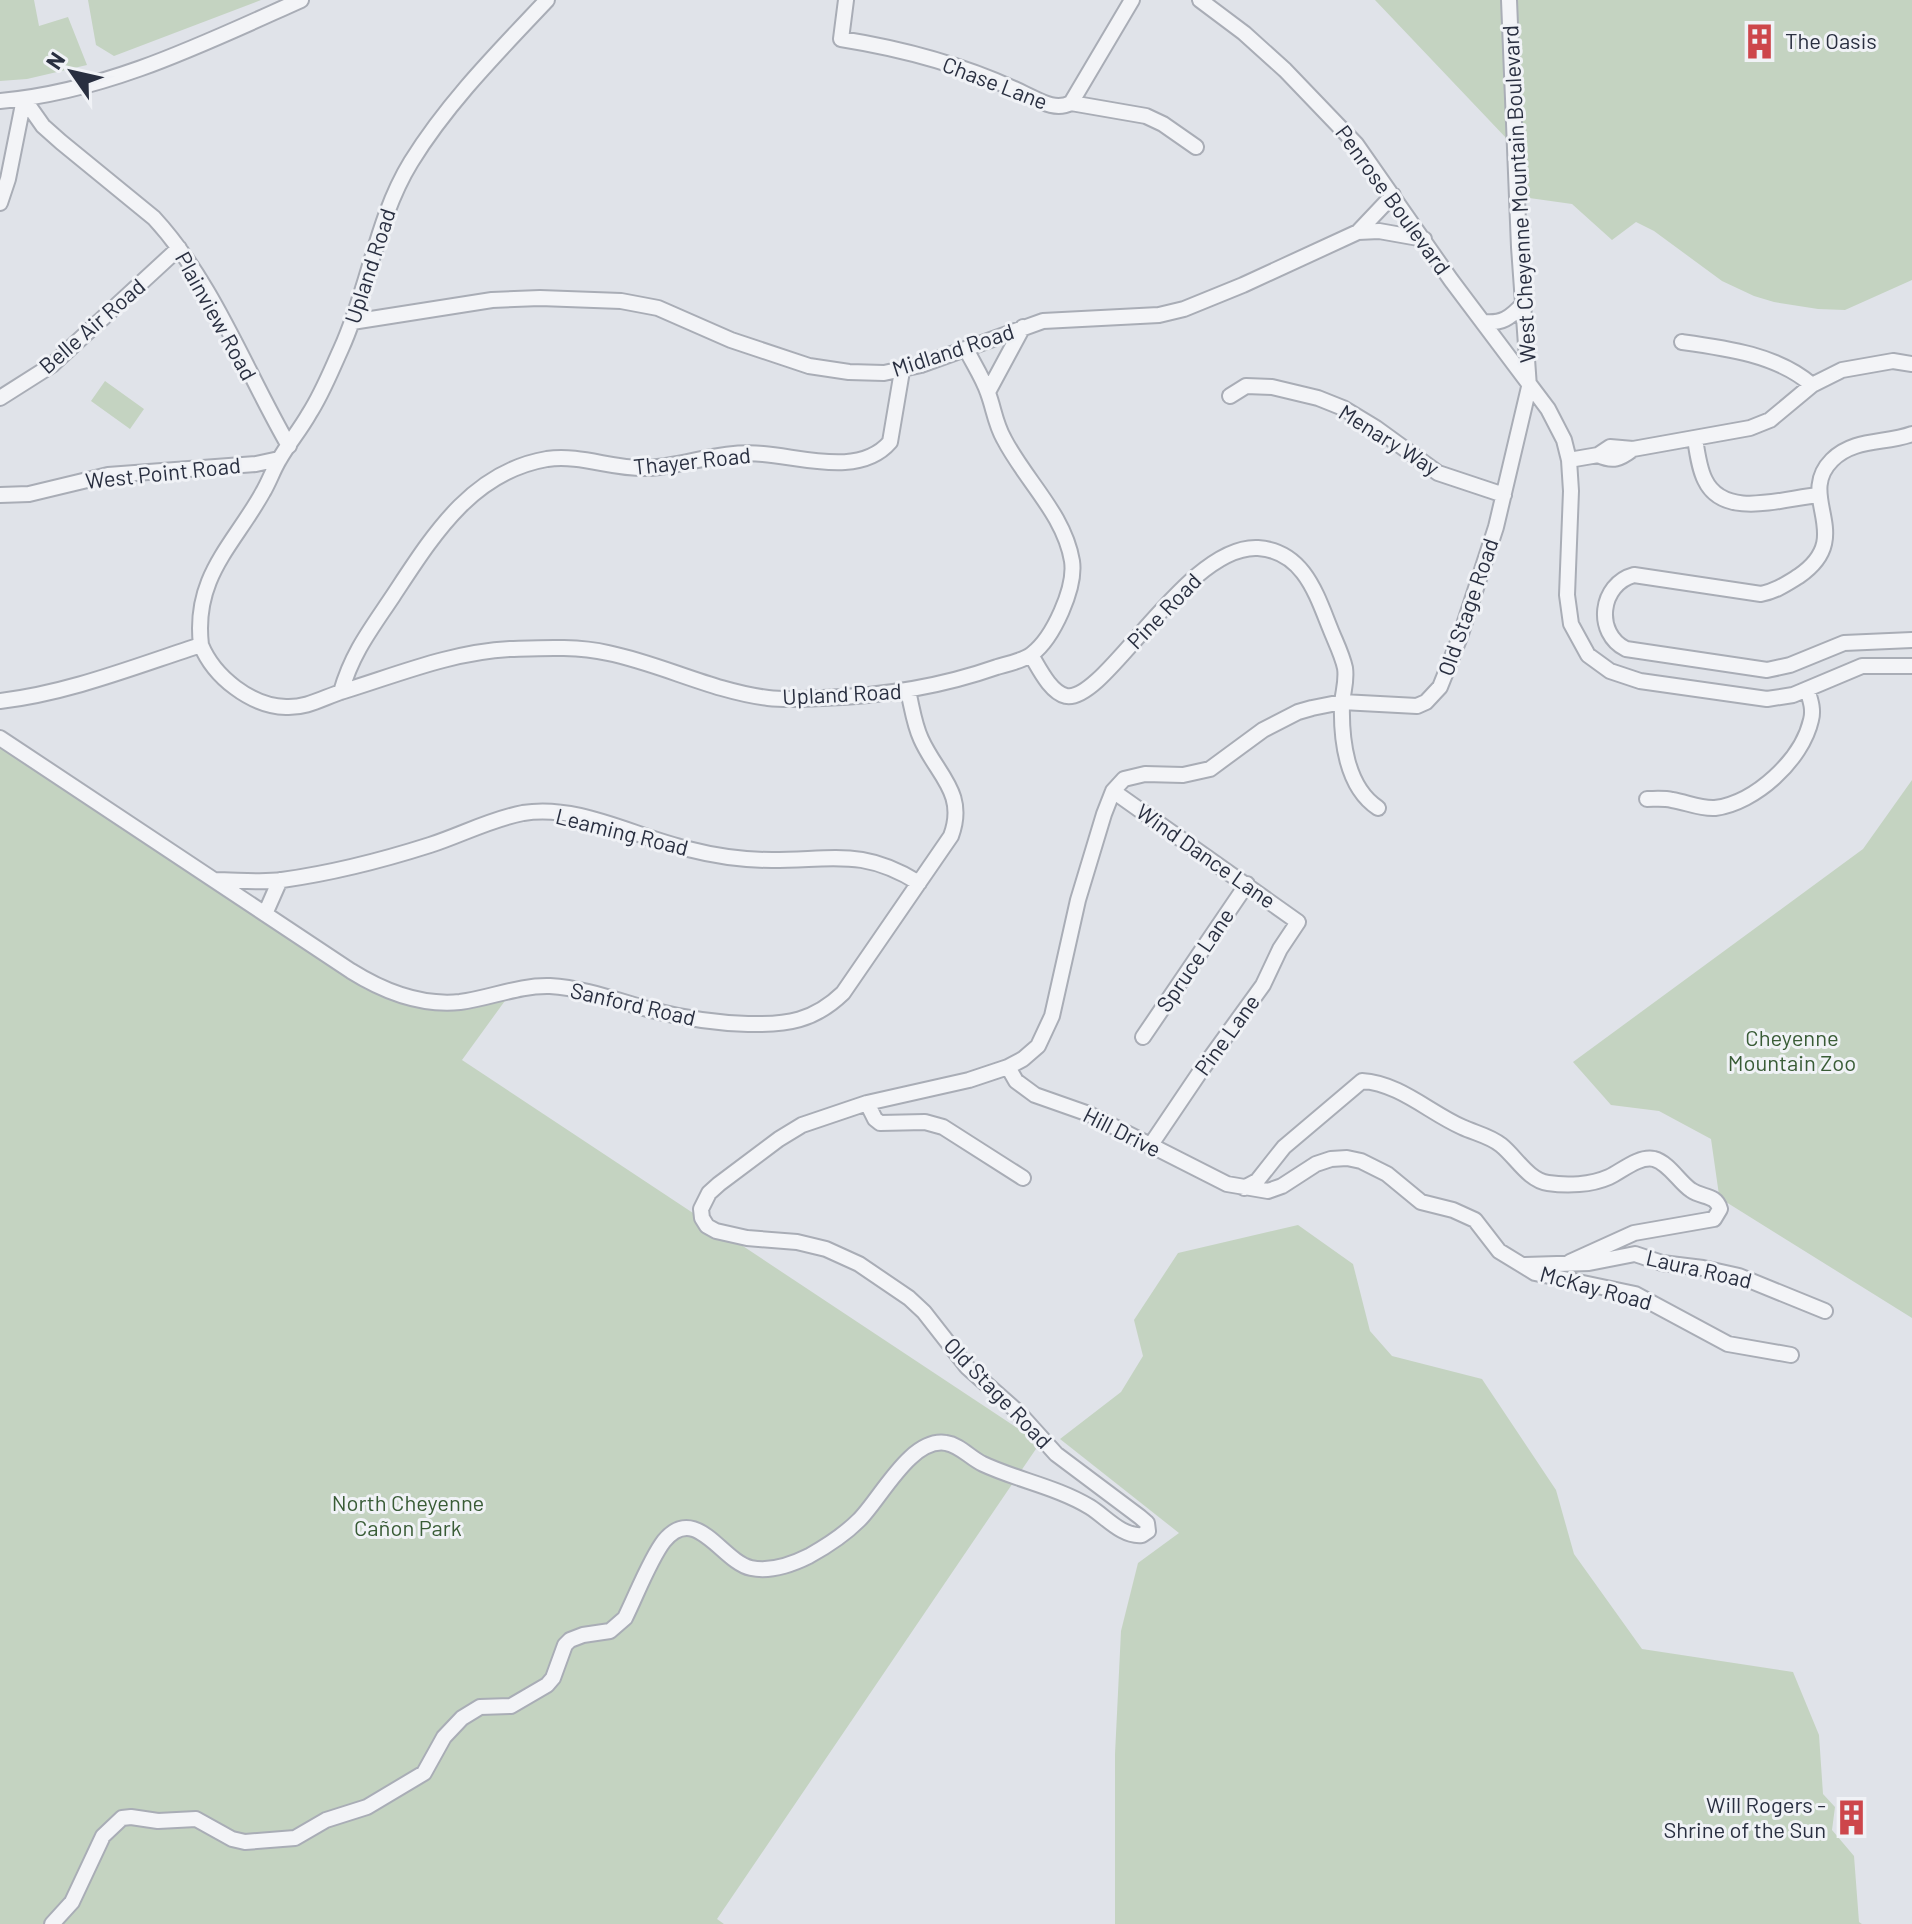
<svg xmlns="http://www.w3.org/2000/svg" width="1912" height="1924" viewBox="0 0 1912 1924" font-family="Barlow,sans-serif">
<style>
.green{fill:#c4d3c1}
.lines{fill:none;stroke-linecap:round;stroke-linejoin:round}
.minor-casing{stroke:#a9adb6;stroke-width:18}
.minor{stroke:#f3f4f7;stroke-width:14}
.labels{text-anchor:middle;stroke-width:6;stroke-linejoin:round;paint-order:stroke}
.poi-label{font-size:22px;fill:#292f40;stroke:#f0f2f6;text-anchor:start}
.street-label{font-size:22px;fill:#292f40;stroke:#f0f2f6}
.park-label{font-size:22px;fill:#395c36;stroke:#f0f2f6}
</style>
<rect width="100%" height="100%" fill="#e0e3e9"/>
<path class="green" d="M0 0H34L39 26 68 17 87 65 27 79 0 81Z
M88 0H261L114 56 96 45Z
M1375 0H1912V280L1845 310 1818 309 1774 302 1754 296 1722 281 1654 231 1636 222 1612 240 1572 204 1523 197 1508 140Z
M105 381 144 409 130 429 91 401Z
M0 746 365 989C397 1002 435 1015 470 1009 482 1007 495 1002 507 998L462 1060 1040 1443 717 1919 724 1924H0Z
M1912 780V1318L1726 1202 1719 1195 1711 1139 1659 1111 1611 1105 1573 1062 1863 849Z
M1298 1225 1353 1264 1370 1331 1392 1356 1482 1379 1556 1490 1574 1554 1642 1649 1793 1672 1819 1735 1823 1794 1835 1807 1832 1830 1854 1856 1859 1922 1862 1924H1115V1754L1121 1631 1138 1563 1179 1533 1060 1439 1121 1392 1143 1356 1134 1320 1178 1253Z"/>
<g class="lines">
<defs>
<path id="minor" d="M846 0 841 39C904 49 967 66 1025 94 1040 101 1055 111 1071 103L1132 0
M1200 0 1244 33 1285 70 1356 144 1451 280 1548 409 1564 440 1569 460 1571 491 1567 595 1571 624 1588 655 1610 671 1640 681 1767 699 1793 695 1862 666H1912
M24 99 43 126 61 142 154 218C213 282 246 372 289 446
M0 101C106 92 205 43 301 0
M1071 103 1146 116 1163 124 1196 147
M0 203 8 179 24 99
M1358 232 1393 195
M352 322 492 300 540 298 621 301 658 308 731 340 809 366 849 372 884 373 921 365 1043 321 1159 315 1184 309 1243 285 1358 232 1379 231 1424 239
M1483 322C1502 324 1510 318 1523 304
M1682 342C1726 348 1778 355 1812 385
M988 392 1023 327
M1230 396 1246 386 1272 387 1318 398 1343 408 1376 428 1438 473 1504 495
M0 398 52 365 179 248
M1912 434C1885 444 1854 438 1832 460 1795 497 1857 536 1799 576 1786 584 1776 591 1761 594L1634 575C1600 584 1594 633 1626 649L1767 670 1790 665 1844 643 1912 640
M1695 438C1697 452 1699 468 1705 480 1724 520 1784 498 1819 495
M1598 455C1613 462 1620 459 1633 449
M1569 460 1598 455 1610 447 1633 449 1750 428 1770 420 1812 385 1842 370 1893 361 1912 364
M0 495 29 494 108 475 256 464 279 459
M201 645C214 677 251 706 286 707 308 708 324 697 344 691 399 674 452 652 510 649 542 648 577 646 608 653 662 664 712 691 768 698 786 700 804 699 823 698 883 696 940 687 997 667 1007 664 1023 661 1032 654 1053 638 1076 588 1072 561 1064 514 1025 480 1004 439 995 423 994 409 988 393 983 378 973 363 966 349
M1031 655C1039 668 1050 692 1066 696 1105 704 1186 544 1258 548 1303 551 1316 593 1330 628 1335 641 1342 654 1345 668 1347 681 1343 691 1342 704 1341 739 1346 787 1378 808
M341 692C352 653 371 629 393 596 432 537 471 472 547 459 582 454 614 470 649 468 688 465 722 450 763 454 802 457 860 477 890 442L902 371
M0 701C69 693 136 666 201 645 193 577 233 546 263 492 269 482 273 470 279 460 288 444 300 430 309 414 322 394 331 371 341 349 369 288 376 219 411 162 448 102 499 51 547 0
M0 738 351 971C383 991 421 1006 460 1002 491 998 519 985 550 986 585 988 618 1001 651 1010 683 1018 715 1023 748 1024 787 1025 814 1021 843 993L951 836C967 793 937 775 921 739 914 724 912 707 908 691
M1113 791 1298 922 1280 949 1263 985 1200 1072 1150 1146
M1647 799C1655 799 1664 798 1672 800 1686 802 1700 809 1715 808 1755 803 1802 760 1811 720 1814 709 1810 699 1807 689
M215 880C237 880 261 883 282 880 332 873 383 860 430 845 461 835 491 819 523 813 579 804 635 837 688 849 715 856 744 860 772 860 833 860 863 848 919 883
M265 914 280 880
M1143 1037 1247 884
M1008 1067 1016 1081 1035 1095 1089 1114 1227 1184 1268 1191 1282 1186 1316 1164 1331 1159 1347 1158 1361 1161 1387 1174 1421 1202 1453 1210 1475 1220 1499 1251 1535 1273 1635 1294 1728 1344 1791 1355
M867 1103 875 1119 880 1123 925 1122 943 1127 1023 1178
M1244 1188 1257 1181 1284 1147 1362 1081C1399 1083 1430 1113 1462 1127 1475 1133 1490 1136 1501 1145 1516 1157 1528 1180 1548 1183 1567 1186 1591 1185 1609 1177 1622 1171 1638 1156 1654 1159 1669 1163 1679 1182 1691 1190 1702 1198 1716 1194 1720 1209L1714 1219 1634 1233 1570 1262
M1525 1265 1589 1263 1635 1254 1662 1263 1703 1268 1739 1276 1825 1311
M52 1924 72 1902 103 1836 122 1818 131 1817 158 1821 196 1819 232 1839 245 1842 295 1838 326 1820 367 1807 424 1773 444 1737 462 1718 480 1707 511 1706 547 1685 553 1678 565 1645 570 1640 583 1635 610 1631 625 1618C636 1596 650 1559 664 1541 696 1502 722 1562 751 1568 770 1572 793 1564 809 1556 827 1546 844 1535 859 1520 881 1498 911 1437 946 1443 960 1445 970 1458 983 1464 1017 1480 1057 1487 1090 1507 1106 1517 1122 1537 1142 1535L1148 1531 1147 1523 1140 1517 1056 1454 1019 1413 967 1367 924 1312 909 1298 859 1264 826 1249 797 1242 747 1238 716 1231 707 1226 702 1218 701 1209 709 1193 719 1184 779 1139 802 1125 867 1103 969 1080 1008 1067 1023 1059 1038 1046 1052 1016 1078 900 1104 814 1113 791 1124 779 1145 774 1183 775 1210 769 1263 730 1298 712 1312 708 1342 702 1417 706 1426 702 1440 687 1460 637 1496 527 1529 387 1519 247 1509 0"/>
</defs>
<use href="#minor" class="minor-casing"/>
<use href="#minor" class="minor"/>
</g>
<defs>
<symbol id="building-bare" viewBox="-9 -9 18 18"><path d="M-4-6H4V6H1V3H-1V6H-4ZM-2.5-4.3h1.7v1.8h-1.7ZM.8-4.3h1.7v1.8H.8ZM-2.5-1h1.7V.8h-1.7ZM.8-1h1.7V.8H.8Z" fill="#cd464b" stroke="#f0f2f6" stroke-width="2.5" paint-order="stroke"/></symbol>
</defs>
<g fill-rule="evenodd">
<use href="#building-bare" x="1734" y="16" width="51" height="51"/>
<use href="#building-bare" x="1826" y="1792" width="51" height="51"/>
</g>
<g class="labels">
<g class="poi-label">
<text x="1785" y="49">The Oasis</text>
<text x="1826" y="1813" text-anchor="end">Will Rogers -<tspan x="1826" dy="25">Shrine of the Sun</tspan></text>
</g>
<g class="street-label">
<text transform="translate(995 83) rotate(21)" y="8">Chase Lane</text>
<text transform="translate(1519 194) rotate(-93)" y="8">West Cheyenne Mountain Boulevard</text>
<text transform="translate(1393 200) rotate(54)" y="8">Penrose Boulevard</text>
<text transform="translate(370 266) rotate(-72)" y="8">Upland Road</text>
<text transform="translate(216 316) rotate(61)" y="8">Plainview Road</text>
<text transform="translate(92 326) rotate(-41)" y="8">Belle Air Road</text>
<text transform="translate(953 350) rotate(-18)" y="8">Midland Road</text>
<text transform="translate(1389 440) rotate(32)" y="8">Menary Way</text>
<text transform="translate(692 461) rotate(-6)" y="8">Thayer Road</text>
<text transform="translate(163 473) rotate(-6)" y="8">West Point Road</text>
<text transform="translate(1468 607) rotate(-71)" y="8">Old Stage Road</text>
<text transform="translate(1164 611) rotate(-46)" y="8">Pine Road</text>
<text transform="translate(842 694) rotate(-3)" y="8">Upland Road</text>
<text transform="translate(622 832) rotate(14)" y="8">Leaming Road</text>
<text transform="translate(1206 856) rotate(35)" y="8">Wind Dance Lane</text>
<text transform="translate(1195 960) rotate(-56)" y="8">Spruce Lane</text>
<text transform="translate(633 1004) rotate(13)" y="8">Sanford Road</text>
<text transform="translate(1227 1035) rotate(-54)" y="8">Pine Lane</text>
<text transform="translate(1122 1132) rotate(27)" y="8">Hill Drive</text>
<text transform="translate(1699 1269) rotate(13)" y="8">Laura Road</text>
<text transform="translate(1596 1288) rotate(15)" y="8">McKay Road</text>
<text transform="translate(998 1393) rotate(46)" y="8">Old Stage Road</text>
</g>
<g class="park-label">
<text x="1792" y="1046">Cheyenne<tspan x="1792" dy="25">Mountain Zoo</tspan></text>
<text x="408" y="1511">North Cheyenne<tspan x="408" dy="25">Cañon Park</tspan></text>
</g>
</g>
<g transform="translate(72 72) rotate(304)" stroke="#f0f2f6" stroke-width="6" paint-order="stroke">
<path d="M0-6L14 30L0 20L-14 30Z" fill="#292f40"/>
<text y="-12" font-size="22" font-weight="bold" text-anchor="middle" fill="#292f40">N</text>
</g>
</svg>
